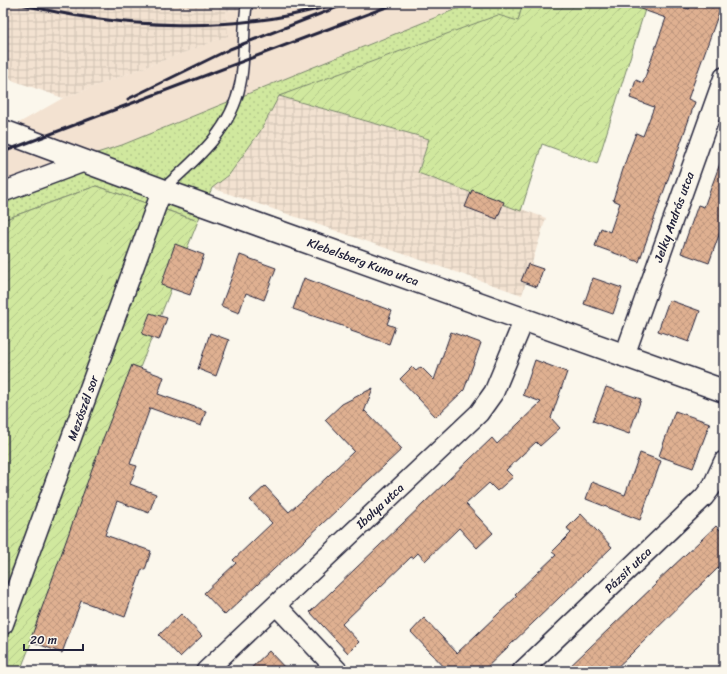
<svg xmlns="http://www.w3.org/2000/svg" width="727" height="674" viewBox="0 0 727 674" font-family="Sriracha,sans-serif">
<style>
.built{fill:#f3e2d1}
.industrial{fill:url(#industrial-grid)}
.grass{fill:url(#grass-dots);stroke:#79856c}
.garden{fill:url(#garden-furrows);stroke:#79856c}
.building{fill:url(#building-cross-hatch);stroke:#22223b}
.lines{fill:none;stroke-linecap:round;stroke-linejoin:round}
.lane-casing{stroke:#22223b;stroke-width:13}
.street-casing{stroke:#22223b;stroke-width:22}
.secondary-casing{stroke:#22223b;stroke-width:25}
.lane{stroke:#fbf7ec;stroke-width:10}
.street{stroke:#fbf7ec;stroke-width:19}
.secondary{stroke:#fbf7ec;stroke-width:22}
.rail{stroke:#22223b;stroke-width:3}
.labels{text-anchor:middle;stroke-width:3;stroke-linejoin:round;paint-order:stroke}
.street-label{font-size:12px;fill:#22223b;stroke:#fbf7ec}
</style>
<defs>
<pattern id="industrial-grid" width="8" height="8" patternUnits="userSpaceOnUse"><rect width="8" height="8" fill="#f3e2d1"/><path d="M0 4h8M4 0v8" fill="none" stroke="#d0c2b4"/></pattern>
<pattern id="grass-dots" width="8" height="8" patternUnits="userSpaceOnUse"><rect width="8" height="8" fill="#d0e89e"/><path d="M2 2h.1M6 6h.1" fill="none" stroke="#b2c789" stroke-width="1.8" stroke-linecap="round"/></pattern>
<pattern id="garden-furrows" width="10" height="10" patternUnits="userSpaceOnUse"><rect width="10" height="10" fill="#d0e89e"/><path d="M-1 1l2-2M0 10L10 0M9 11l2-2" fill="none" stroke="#b2c789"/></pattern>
<pattern id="building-cross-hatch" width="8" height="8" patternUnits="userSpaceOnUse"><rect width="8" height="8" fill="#dfb091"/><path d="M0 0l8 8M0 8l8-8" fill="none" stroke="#bf977e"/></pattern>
</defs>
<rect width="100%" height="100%" fill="#fbf7ec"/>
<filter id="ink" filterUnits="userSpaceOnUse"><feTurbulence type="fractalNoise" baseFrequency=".025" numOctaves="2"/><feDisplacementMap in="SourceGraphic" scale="8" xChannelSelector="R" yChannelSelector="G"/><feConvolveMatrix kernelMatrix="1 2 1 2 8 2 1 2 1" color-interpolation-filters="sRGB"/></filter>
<g filter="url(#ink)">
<path class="built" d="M280 3H471L122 145 3 183V132L63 98 227 36 226 11Z"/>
<path class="industrial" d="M3 3H280L226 11 228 36 63 98 3 77Z
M279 96 429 139 418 172 546 218 522 295 212 188 229 175 261 130Z"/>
<path class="grass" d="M471 3H523L518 21 279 96 261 130 229 175 212 188 198 221 96 186 3 220V183L122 145Z"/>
<path class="garden" d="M523 3H647L597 164 542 144 521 211 418 173 429 139 279 96 498 15 518 21Z
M96 186 198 221 20 671H3V220Z"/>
<path class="building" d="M630 3H672L689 9 692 3H709L721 7 688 99 695 102 639 262 595 246 601 228 610 232 620 203 613 200 628 154 636 133 643 136 654 107 630 98 636 80 643 83 666 18 629 5Z
M722 158 724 159V221L709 263 681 253 698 205 704 207Z
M472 190 504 202 497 219 465 207Z
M175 244 204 255 190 295 161 285Z
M240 255 276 268 264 300 246 293 239 313 221 306Z
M528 264 543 269 537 287 521 281Z
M304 278 392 311 387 324 395 327 389 344 351 331V329L293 309Z
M593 278 622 288 613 314 584 304Z
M669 300 700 311 689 342 658 331Z
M150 313 167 318 159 340 142 334Z
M451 332 481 343 464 390 436 417 400 379 412 367 416 371 421 367 434 380Z
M210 333 229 340 216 376 198 369Z
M535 360 567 372 551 418 560 428 540 446 536 442 506 470 513 477 497 491 489 483 466 504 493 533 477 548 459 528 425 561 418 553 413 558 411 557 342 624 359 642 348 653 310 612 492 438 497 444 541 402 523 395Z
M132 365 164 377 158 394 206 411 201 426 150 408 130 464 137 466 130 484 156 494 149 513 117 501 105 535 151 551 145 570 142 569 125 617 81 601 62 653 30 641 101 444Z
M606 387 641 399 629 434 593 421Z
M373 388 364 412 365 411 402 449 225 615 204 593 236 563 233 560 272 523 250 500 265 486 289 512 304 499 354 451 325 420 342 404Z
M675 411 710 423 693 468 659 456Z
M640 453 661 461 640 520 586 499 592 482 625 495Z
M581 514 612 547 483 671H448L411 632 424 618 457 653 517 596 515 594 556 555 552 552 571 533 567 528Z
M716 526 724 534V562L629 656 613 671H565L656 584 655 583Z
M181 614 202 636 180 657 159 635Z
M269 651 288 671H248Z"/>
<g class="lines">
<defs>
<path id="lane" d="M162 190C195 160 231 131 240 85 246 58 242 30 247 3"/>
<path id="street" d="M3 192 86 161
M624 357 724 77
M276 605 338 671
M3 625 162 190
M206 671 479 413 494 392 524 320
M522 671 704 497 713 485 724 461"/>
<path id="secondary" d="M3 131 162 190 724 391"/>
</defs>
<use href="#lane" class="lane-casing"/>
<use href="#street" class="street-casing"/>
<use href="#secondary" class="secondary-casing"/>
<use href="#lane" class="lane"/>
<use href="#street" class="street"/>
<use href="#secondary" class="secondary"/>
<path class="rail" d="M17 3C117 29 238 35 338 3
M128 99 230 49 348 3
M3 152 397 3"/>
</g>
</g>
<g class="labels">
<g class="street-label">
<text transform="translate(674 217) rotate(-70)" y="4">Jelky András utca</text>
<text transform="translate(363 262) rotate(20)" y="4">Klebelsberg Kuno utca</text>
<text transform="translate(83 408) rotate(-70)" y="4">Mezőszél sor</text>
<text transform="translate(380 506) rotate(-43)" y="4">Ibolya utca</text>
<text transform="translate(628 570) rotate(-44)" y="4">Pázsit utca</text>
</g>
</g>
<rect width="727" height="674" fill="none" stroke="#fbf7ec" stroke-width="16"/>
<rect x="8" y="8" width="711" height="658" fill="none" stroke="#22223b" stroke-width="1.5" filter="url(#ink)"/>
<path d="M24 644v6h59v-6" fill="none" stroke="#22223b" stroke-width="2"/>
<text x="30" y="644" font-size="12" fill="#22223b" stroke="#fbf7ec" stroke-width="3" paint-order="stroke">20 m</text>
</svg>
